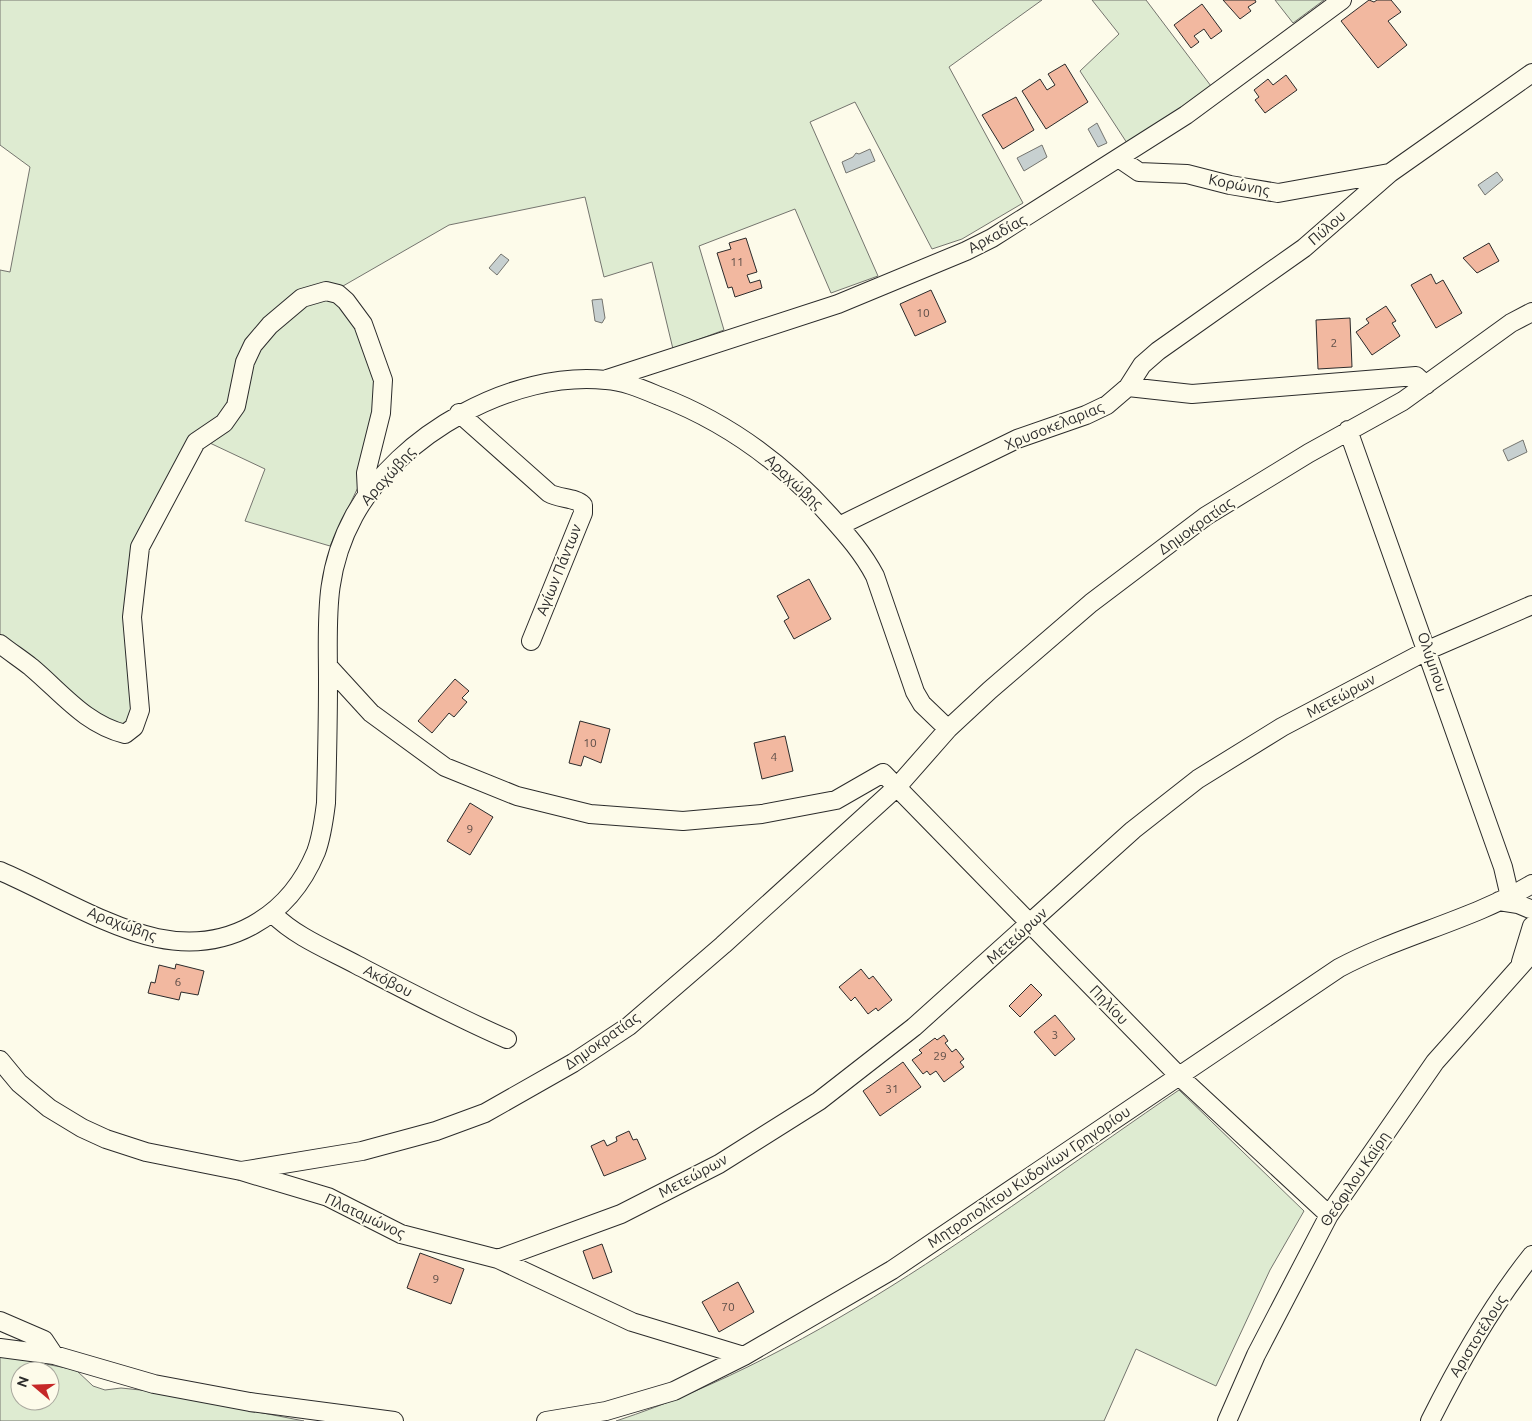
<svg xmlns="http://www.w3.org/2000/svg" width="1532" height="1421" viewBox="0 0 1532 1421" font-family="Ubuntu,sans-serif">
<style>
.green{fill:#deebd1;stroke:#74746e;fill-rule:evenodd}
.water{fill:#c7d0d0;stroke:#74746e}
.building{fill:#f2b8a0;stroke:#2b2b2b}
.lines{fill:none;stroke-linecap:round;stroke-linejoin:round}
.minor-casing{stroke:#2b2b2b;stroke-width:20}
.minor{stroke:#fdfbea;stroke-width:18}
.labels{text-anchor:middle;stroke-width:4;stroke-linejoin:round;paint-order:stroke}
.number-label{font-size:12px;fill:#5d4e48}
.street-label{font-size:15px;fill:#2b2b2b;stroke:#fdfbea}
</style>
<rect width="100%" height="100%" fill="#fdfbea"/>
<path class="green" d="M0 0H1042L949 67 1023 203 962 239 932 249 855 102 810 122 878 276 831 293 795 209 699 246 724 330 673 349 652 262 604 277 585 197 449 225 343 286 336 300 355 322 378 383 361 481 330 546 245 521 265 469 195 436 136 545 135 719 116 729 0 640V270L10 272 30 167 0 145Z
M1092 0H1146L1211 86 1182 108 1127 143 1080 71 1119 34Z
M1275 0H1324L1293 23Z
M1179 1090 1304 1211 1270 1270 1216 1386 1136 1349 1104 1421H616C823 1353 1001 1211 1179 1090Z
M0 1355 76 1370 93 1386 105 1390 121 1388 150 1391 304 1421H0ZM20 1371H50V1401H20Z"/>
<path class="water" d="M1097 123 1107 143 1098 147 1088 129Z
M1042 145 1047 157 1024 171 1017 158Z
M870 149 875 161 846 173 842 162 853 157 856 153 859 154Z
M1497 172 1503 180 1485 195 1478 185Z
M501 254 509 260 497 275 489 268Z
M602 299 605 318 602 323 595 321 592 300Z
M1523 440 1527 452 1508 461 1503 450Z"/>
<path class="building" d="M1223 0H1255L1256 2 1248 7 1251 11 1240 19Z
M1369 0 1374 2 1377 0H1391L1401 12 1388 21 1407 45 1378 68 1341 21Z
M1202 4 1222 31 1211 39 1204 29 1194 36 1199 42 1191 48 1174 25Z
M1065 64 1088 102 1046 129 1022 91 1040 79 1047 90 1055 85 1048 74Z
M1286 75 1297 90 1265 113 1255 100 1259 97 1254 90 1268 79 1273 85Z
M1016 97 1034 130 1003 149 982 115Z
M746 238 757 272 747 275 750 283 760 280 762 288 735 297 732 287 728 288 717 253 731 249 729 243Z
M1489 243 1499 261 1477 273 1463 258Z
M1431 274 1436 284 1443 280 1462 313 1436 328 1411 285Z
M931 290 946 322 915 336 900 304Z
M1386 306 1396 321 1392 323 1400 336 1372 355 1356 332 1369 323 1366 319Z
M1350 318 1352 367 1318 369 1316 320Z
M809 579 831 619 794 639 784 621 789 618 777 596Z
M455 679 469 691 462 698 467 702 454 717 449 713 432 733 418 721Z
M580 721 610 729 601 763 584 756 581 766 569 763Z
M785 736 793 771 762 779 754 743Z
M470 803 493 817 470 855 447 841Z
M176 964 204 971 198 995 181 992 179 1000 148 993 151 982 155 983 159 965 175 969Z
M861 969 869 979 873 976 892 1000 878 1011 876 1008 868 1014 855 997 851 1001 839 987Z
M1031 984 1042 995 1020 1017 1009 1006Z
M1055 1015 1075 1039 1055 1056 1034 1032Z
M944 1035 948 1041 945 1043 952 1052 956 1049 964 1059 960 1062 964 1067 944 1082 936 1071 930 1075 927 1071 923 1074 912 1060 922 1053 919 1050 935 1038 937 1040Z
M903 1062 921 1087 880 1116 863 1091Z
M629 1131 633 1140 637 1139 646 1159 604 1176 591 1146 604 1140 607 1146 617 1141 616 1137Z
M602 1244 612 1272 593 1279 583 1251Z
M420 1253 464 1269 451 1304 407 1288Z
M738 1282 754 1312 719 1332 702 1302Z"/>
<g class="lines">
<defs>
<path id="minor" d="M1120 159 1139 172 1187 174 1230 185 1278 193 1389 173
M607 379 838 304 966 251 992 238 1186 115 1342 0
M1128 387 1142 365 1158 351 1304 248 1390 173 1532 73
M459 413 549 493C559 499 575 497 583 505V513L531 641
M1348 430 1503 867 1510 897
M839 526 1017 439 1086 415 1107 405 1128 387 1192 394 1416 376 1426 385
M0 644C10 652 21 659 31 667 62 693 85 724 125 734L134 727 140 710 132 617 140 547 196 442 224 423 236 406 245 362 253 345 270 325 302 298 326 291 338 294 346 301 363 324 383 380 381 413 366 473 367 494
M328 666 371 713 445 767 517 796 590 814 683 821 762 814 836 800 883 773 1178 1075 1329 1215
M0 871C49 892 106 927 157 938 228 953 289 917 316 852 322 836 324 819 326 803 327 763 328 722 328 681 328 620 323 573 354 516 398 435 513 370 606 380 624 381 642 389 659 396 727 422 782 462 830 516 847 535 863 553 875 576L915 692 922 704 948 729
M1499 901 1518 904 1530 909
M273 914C296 937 329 950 357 965 407 991 456 1017 507 1039
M1521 962 1532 926
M0 1060 19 1083 49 1108 82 1128 106 1139 146 1152 241 1171 328 1197 401 1234 498 1259 632 1322 744 1356
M241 1171 362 1151 436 1131 485 1113 573 1063 629 1026 723 945 897 787 948 729 990 690 1091 603 1206 516 1309 453 1403 401 1511 323 1532 312
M498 1259 621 1214 719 1164 819 1101 914 1027 1133 830 1198 779 1282 727 1428 650 1532 605
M0 1321 44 1340 54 1355
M0 1348 54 1355 154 1384 250 1402 394 1421
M546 1421 606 1411 674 1391 744 1356 892 1270 1339 968C1401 935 1472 920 1532 884
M1227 1421 1256 1355 1329 1215 1435 1062 1532 953
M1430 1421C1459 1363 1491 1306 1532 1255"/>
</defs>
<use href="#minor" class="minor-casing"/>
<use href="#minor" class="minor"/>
</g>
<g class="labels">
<g class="number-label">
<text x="737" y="266">11</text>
<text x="923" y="317">10</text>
<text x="1334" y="347">2</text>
<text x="590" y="747">10</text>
<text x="774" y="761">4</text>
<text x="470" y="833">9</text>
<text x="178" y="986">6</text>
<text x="1055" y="1039">3</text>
<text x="940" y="1060">29</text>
<text x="892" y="1093">31</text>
<text x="436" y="1283">9</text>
<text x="728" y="1311">70</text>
</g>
<g class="street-label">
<text transform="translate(1239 185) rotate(11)" y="5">Κορώνης</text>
<text transform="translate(1327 228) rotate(-41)" y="5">Πύλου</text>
<text transform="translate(997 234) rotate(-29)" y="5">Αρκαδίας</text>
<text transform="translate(1054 426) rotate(-22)" y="5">Χρυσοκελαριας</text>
<text transform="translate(388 476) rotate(-48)" y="5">Αραχώβης</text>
<text transform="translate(794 482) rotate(43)" y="5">Αραχώβης</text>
<text transform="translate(1196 526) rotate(-35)" y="5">Δημοκρατίας</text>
<text transform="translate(559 570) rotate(-68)" y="5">Αγίων Πάντων</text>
<text transform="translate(1432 662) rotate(71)" y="5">Ολύμπου</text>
<text transform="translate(1341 696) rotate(-28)" y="5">Μετεώρων</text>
<text transform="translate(122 924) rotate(20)" y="5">Αραχώβης</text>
<text transform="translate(1017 936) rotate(-42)" y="5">Μετεώρων</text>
<text transform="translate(388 981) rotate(27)" y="5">Ακόβου</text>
<text transform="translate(1109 1005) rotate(46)" y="5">Πηλίου</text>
<text transform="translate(602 1041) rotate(-35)" y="5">Δημοκρατίας</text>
<text transform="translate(693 1176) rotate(-28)" y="5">Μετεώρων</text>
<text transform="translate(1029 1177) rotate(-34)" y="5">Μητροπολίτου Κυδονίων Γρηγορίου</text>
<text transform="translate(1355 1179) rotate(-56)" y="5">Θεόφιλου Καϊρη</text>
<text transform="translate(365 1216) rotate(25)" y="5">Πλαταμώνος</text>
<text transform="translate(1478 1336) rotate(-58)" y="5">Αριστοτέλους</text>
</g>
</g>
<g transform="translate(35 1386) rotate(289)"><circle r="24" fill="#fdfbea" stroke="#a9a89e"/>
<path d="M0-4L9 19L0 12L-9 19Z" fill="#c62828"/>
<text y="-8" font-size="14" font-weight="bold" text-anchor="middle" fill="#2b2b2b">N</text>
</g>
</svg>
